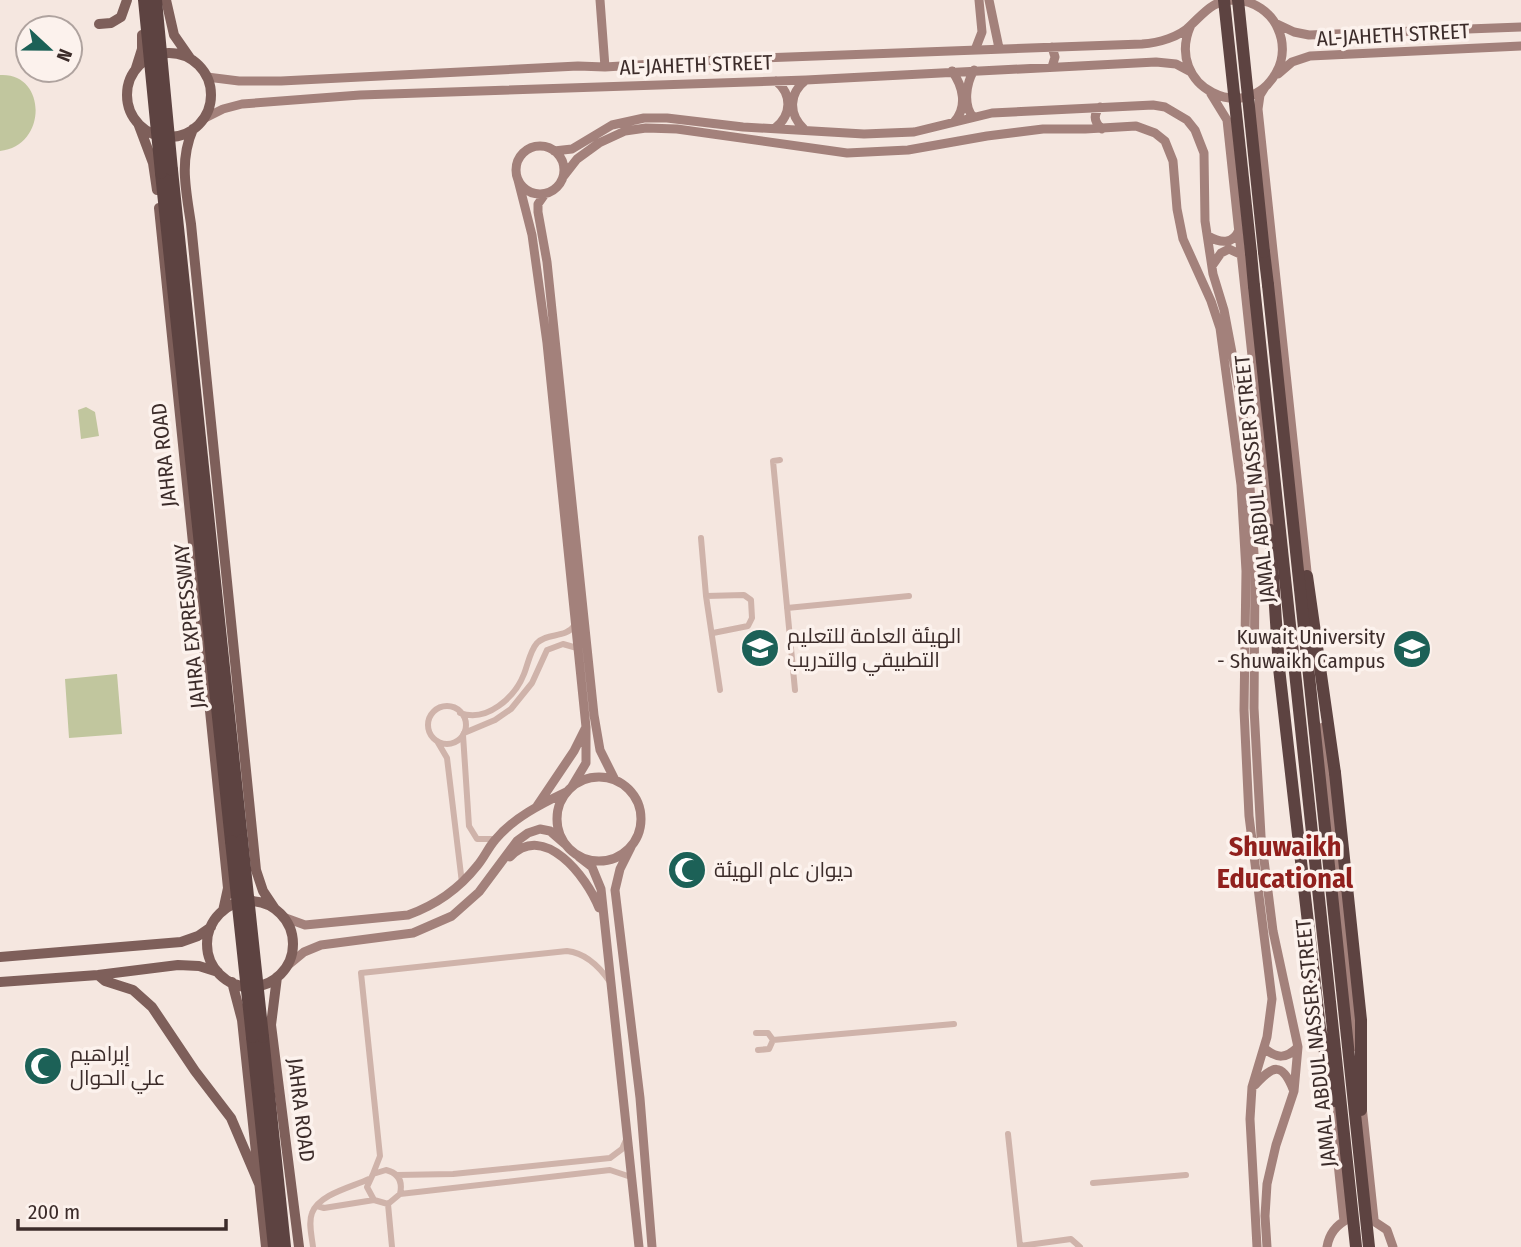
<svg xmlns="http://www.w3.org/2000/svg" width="1521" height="1247" viewBox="0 0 1521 1247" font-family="'Fira Sans Condensed',Cairo,sans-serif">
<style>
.green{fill:#c1c69e}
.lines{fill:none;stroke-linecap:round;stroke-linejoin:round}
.street{stroke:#cfb3aa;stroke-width:6}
.secondary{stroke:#a3817b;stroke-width:9}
.primary{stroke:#7e5f5a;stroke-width:10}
.highway{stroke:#5d4341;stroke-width:12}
.highway-bridge{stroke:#5d4341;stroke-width:12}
.labels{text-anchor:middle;stroke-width:7;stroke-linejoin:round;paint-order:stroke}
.street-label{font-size:21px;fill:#3c2c2a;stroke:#fcf2ed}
.poi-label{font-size:21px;fill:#3c2c2a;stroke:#fcf2ed;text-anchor:start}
.district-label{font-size:28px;font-weight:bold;fill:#91201d;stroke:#fcf2ed}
</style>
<rect width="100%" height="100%" fill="#f5e7e0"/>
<path class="green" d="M0 75C47 72 48 146 0 151Z
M86 407 95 412 99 436 81 439 78 410Z
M117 674 122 734 69 738 65 679Z"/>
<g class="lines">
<path class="street" d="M780 460 773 461 795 690
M701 538 706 596 720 690
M706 596 744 595 751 600 752 618 748 626 713 633
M787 608 909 596
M428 725a19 19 0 1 1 38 0a19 19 0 1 1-38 0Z
M460 713C487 723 515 697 524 674 528 664 530 651 537 643 548 632 565 639 575 625
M464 733 495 720 511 709 532 683 547 650 563 644 577 648
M463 735 469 826 477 839H496
M437 741 447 758 462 883
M756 1033H768L773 1040 769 1049 758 1050
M773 1040 954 1024
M1008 1134 1020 1246 1071 1239 1080 1247
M373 1174 380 1156 361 973 567 951C586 953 599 966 610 982
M397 1175 453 1174 610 1158 622 1149 626 1140
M1093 1183 1186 1175
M400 1194 610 1170 631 1177
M388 1204 392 1247
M317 1206 324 1208 374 1200 388 1204 400 1194C403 1181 398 1173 386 1170L373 1174 367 1187 374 1200
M313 1247C312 1237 308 1223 312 1213 319 1194 352 1187 369 1179"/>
<path class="secondary" d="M600 0 605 67
M989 0 999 48
M1277 24 1294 32 1309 35 1521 27
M975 50 982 32 979 0
M1052 67 1055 57 1052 47
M952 71C963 86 968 107 954 122
M1278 74 1292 62 1310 56 1521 46
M207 77 239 81H281L578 66 605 67 733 59 1142 44C1158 43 1180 37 1191 25 1206 11 1213 0 1236 0 1254 1 1271 12 1278 29 1284 42 1284 58 1277 71 1248 128 1163 87 1191 25
M1265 87 1260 95 1258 109 1308 581
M1211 94 1227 120 1271 535
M1100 107C1093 115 1094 122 1102 129
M973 117C963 105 966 84 974 70
M203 119 223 109 242 104 360 95 806 80 1156 62 1176 64 1191 72
M775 128C792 115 792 94 776 81
M804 129C788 114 789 93 806 80
M516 170a24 24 0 1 1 48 0a24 24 0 1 1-48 0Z
M554 151 572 149 612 125 644 118H667L743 127 864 134 914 132 992 113 1153 105 1165 107 1187 120 1195 130 1204 153 1205 221 1213 274 1224 310 1241 400 1248 453 1255 571 1254 708 1261 836 1273 931 1298 1047 1294 1091 1276 1145 1267 1184 1265 1216 1267 1247
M563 177 577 159 599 143 625 131 646 128 677 129 847 153 908 150 987 136 1043 129H1085L1136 126 1155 133 1165 141 1173 161 1177 209 1183 239 1211 301 1220 328 1241 485 1246 571 1244 710 1249 816 1272 999 1267 1037 1252 1087 1250 1119 1257 1247
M518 180 532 235 547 343 586 727V763L571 788
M545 194 538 204V212L547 262 594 715 600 750 615 780
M1208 236C1220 243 1233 245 1239 230
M1212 266 1221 253 1229 249 1242 255
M1323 727 1356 1047
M557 819a42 42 0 1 1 84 0a42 42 0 1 1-84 0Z
M537 806 574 751 585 729
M631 847 620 869 615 890 640 1098 652 1247
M510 857C544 821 587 877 599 908
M579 857 592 867 601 889 639 1247
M283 917 305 925 408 915C436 905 458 890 477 866 484 858 488 848 495 840 513 818 541 804 566 792
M287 966 304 952 321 945 413 933 452 916 479 892 517 841 528 833 540 829 550 831 565 844
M1264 1048C1277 1059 1286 1059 1298 1047
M1255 1085C1273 1065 1282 1062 1293 1089
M1331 1095 1344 1221
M1362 1106 1374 1219
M1369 1218 1387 1230 1393 1247
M1327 1247C1329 1234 1336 1225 1348 1219"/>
<path class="primary" d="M166 0 174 35 190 58
M99 24 111 23 121 17 127 0
M127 95a42 42 0 1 1 84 0a42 42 0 1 1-84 0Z
M136 68 142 49V35
M138 123 153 163 157 190
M193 129C179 161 186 190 191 224L256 870 263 891 275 909
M159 208 228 888 223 911
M207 944a43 43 0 1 1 86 0a43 43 0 1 1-86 0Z
M0 957 181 942 198 936 211 927
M98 975 105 981 133 990 152 1007 195 1071 231 1118 260 1186
M277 977 271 1025 299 1247
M0 982 98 975 178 965 199 966 218 972
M232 982 242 1020 266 1247"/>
<path class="highway" d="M172 170 242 840
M161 173 231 841
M1264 252 1268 285
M1251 253 1254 286
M1270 530 1279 668
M1307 576 1335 773
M252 1037 274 1247
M263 1037 285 1247"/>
<path class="highway-bridge" d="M144 0 161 173
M156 0 172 170
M1224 0 1251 253
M1238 0 1264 252
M1268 285 1369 1247
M1254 286 1356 1247
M1279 668 1320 1028 1335 1101
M1335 773 1361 1020V1110
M242 840 263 1037
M231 841 252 1037"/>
</g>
<defs>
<symbol id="university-disc" viewBox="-11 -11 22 22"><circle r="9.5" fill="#1c6157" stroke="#fcf2ed"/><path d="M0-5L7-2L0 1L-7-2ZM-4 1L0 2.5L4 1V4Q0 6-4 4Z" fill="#fff"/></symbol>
<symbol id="mosque-disc" viewBox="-11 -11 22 22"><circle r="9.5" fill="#1c6157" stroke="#fcf2ed"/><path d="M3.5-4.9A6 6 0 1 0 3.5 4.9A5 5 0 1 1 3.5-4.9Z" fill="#fff"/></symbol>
</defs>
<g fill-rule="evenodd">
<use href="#university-disc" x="738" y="626" width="44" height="44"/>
<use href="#university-disc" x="1390" y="627" width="44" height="44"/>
<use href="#mosque-disc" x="665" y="848" width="44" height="44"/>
<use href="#mosque-disc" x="21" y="1044" width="44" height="44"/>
</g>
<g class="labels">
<g class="street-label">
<text transform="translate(1393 35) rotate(-3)" y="7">AL-JAHETH STREET</text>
<text transform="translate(696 65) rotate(-2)" y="7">AL-JAHETH STREET</text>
<text transform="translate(164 455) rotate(-96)" y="7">JAHRA ROAD</text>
<text transform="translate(1255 479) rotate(-96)" y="7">JAMAL ABDUL NASSER STREET</text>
<text transform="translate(190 626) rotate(-96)" y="7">JAHRA EXPRESSWAY</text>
<text transform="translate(1316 1043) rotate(-96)" y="7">JAMAL ABDUL NASSER STREET</text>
<text transform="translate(301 1110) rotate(83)" y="7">JAHRA ROAD</text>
</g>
<g class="poi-label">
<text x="787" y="643">الهيئة العامة للتعليم<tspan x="787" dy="24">التطبيقي والتدريب</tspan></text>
<text x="1385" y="644" text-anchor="end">Kuwait University<tspan x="1385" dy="24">- Shuwaikh Campus</tspan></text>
<text x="714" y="877">ديوان عام الهيئة</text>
<text x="70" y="1061">إبراهيم<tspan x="70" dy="24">علي الحوال</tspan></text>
</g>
<g class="district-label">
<text x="1285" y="856">Shuwaikh<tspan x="1285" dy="32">Educational</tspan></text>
</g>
</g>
<g transform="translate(49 49) rotate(112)"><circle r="33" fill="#fcf2ed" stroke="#afa39f" stroke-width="2"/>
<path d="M0-5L12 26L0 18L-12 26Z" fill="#1c6157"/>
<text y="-10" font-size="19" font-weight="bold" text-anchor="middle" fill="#3c2c2a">N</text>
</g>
<path d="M18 1219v10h208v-10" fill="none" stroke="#3c2c2a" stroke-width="3.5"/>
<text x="28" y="1219" font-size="21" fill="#3c2c2a" stroke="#fcf2ed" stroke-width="5" paint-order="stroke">200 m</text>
</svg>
